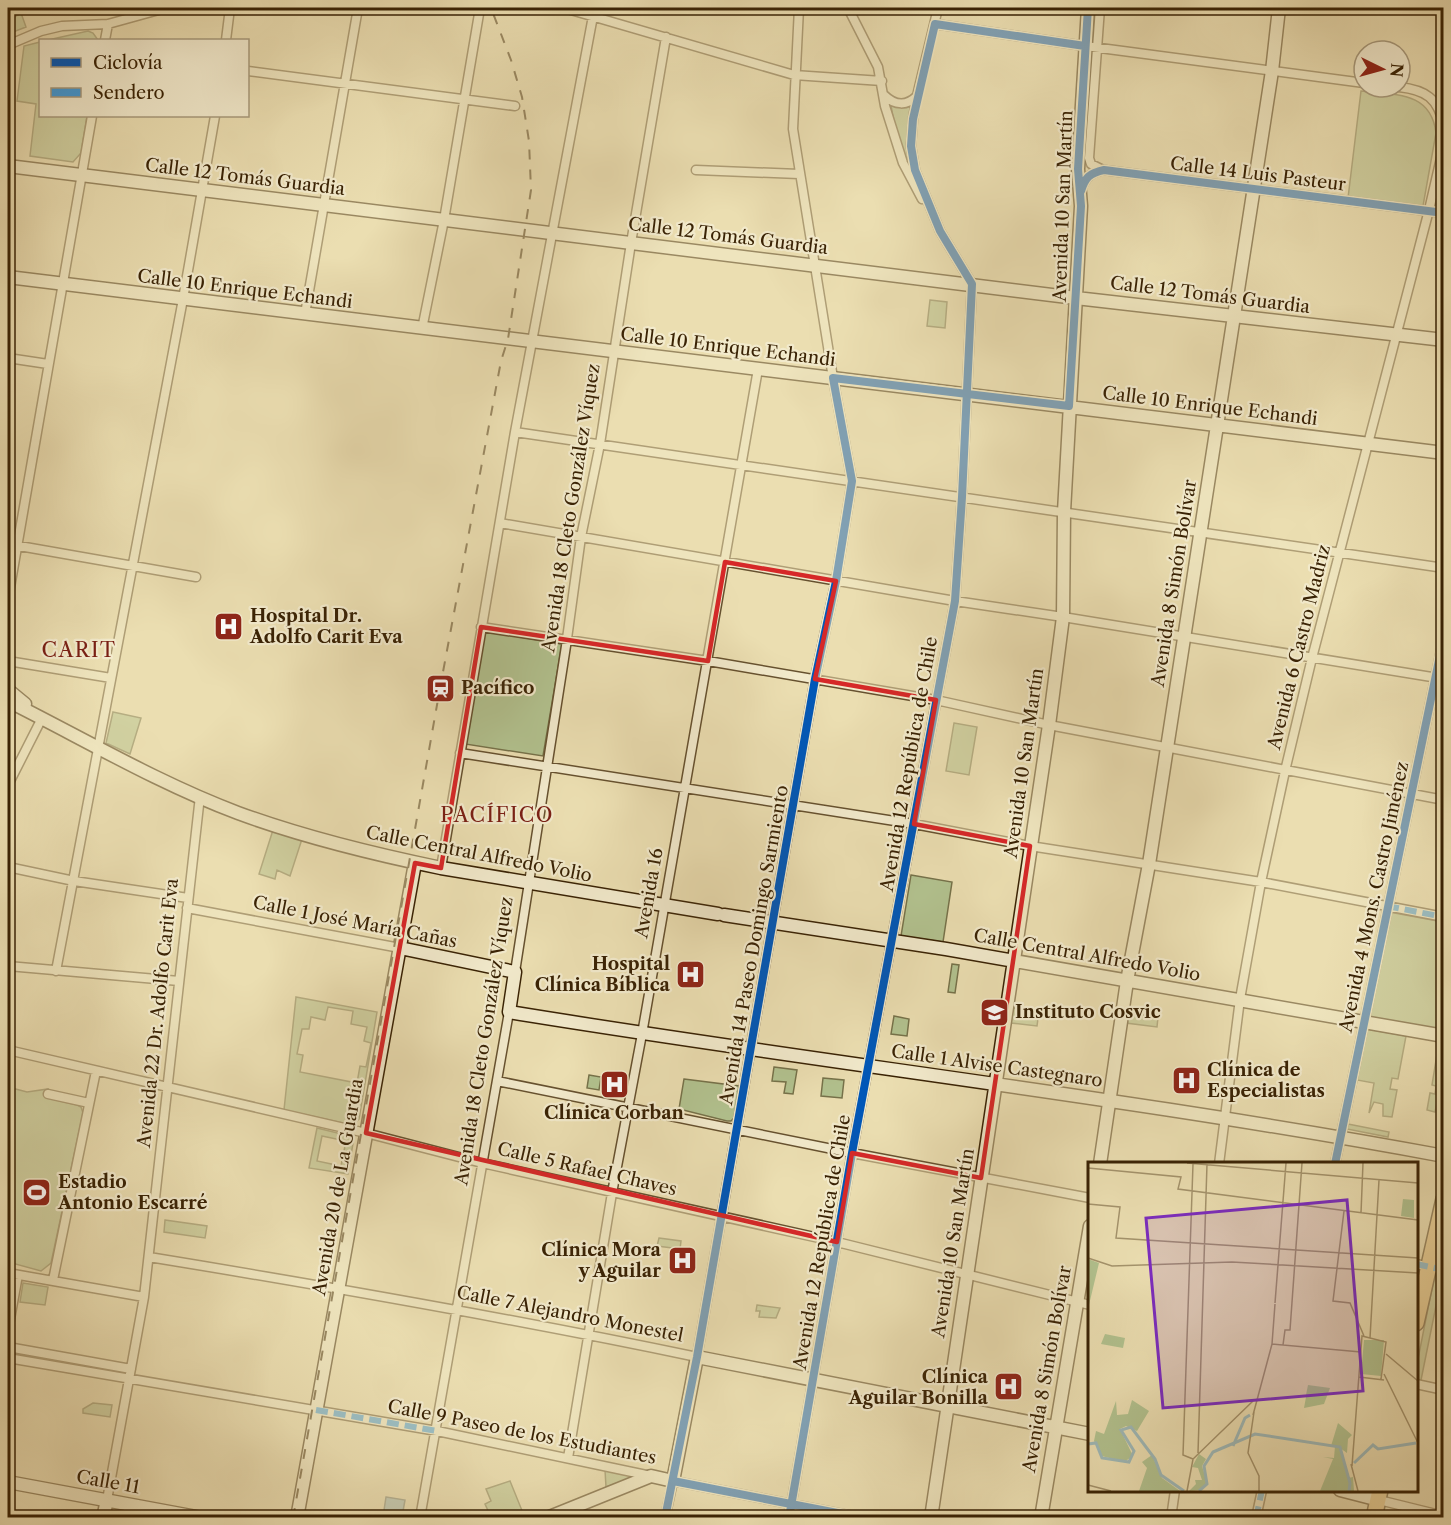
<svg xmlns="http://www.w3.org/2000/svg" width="1451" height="1525" viewBox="0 0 1451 1525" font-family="'Libre Caslon Text',serif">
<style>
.green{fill:#b2c28f;stroke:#76724a;stroke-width:1.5;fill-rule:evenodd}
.water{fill:#9eb9b8;stroke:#767d70;stroke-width:1.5}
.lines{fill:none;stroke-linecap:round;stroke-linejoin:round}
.street-casing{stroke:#66512f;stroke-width:11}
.secondary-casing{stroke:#392204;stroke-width:15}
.highway-casing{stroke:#392204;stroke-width:18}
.street{stroke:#f2eacc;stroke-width:8}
.secondary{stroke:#f2eacc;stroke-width:12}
.highway{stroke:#e6bf78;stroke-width:15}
.rail{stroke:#392204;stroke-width:2;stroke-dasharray:10 10;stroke-linecap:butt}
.quiet{stroke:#3e9cdd;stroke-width:6;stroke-dasharray:12 6;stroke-linecap:butt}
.cycleway-casing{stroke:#f2eacc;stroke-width:11}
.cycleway{stroke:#0057b8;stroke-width:8}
.marked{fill:none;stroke:#d62828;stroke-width:4.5;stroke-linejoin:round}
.labels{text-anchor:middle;stroke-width:4.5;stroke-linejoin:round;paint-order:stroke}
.street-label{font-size:18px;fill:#392204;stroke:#f2eacc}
.poi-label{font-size:18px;font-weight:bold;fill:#392204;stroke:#f2eacc;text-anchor:start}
.neighbourhood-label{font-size:20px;letter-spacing:1.5px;fill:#7a1f14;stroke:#f2eacc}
.inset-river{fill:none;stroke:#9eb9b8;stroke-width:3}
.inset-road{fill:none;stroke:#a4936c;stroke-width:1.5}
.view{fill:#7b2cbf;fill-opacity:0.15;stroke:#7b2cbf;stroke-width:3}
.inset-edge{fill:none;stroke:#392204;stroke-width:3}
</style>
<rect width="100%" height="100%" fill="#ebdeb1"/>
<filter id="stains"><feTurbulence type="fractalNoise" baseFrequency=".00333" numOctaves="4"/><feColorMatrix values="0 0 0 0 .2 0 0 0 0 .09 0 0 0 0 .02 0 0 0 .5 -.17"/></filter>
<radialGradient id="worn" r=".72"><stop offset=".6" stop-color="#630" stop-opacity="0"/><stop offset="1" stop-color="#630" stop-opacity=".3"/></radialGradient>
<path class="green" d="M21 13 26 27 8 34V21Z
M88 31 93 33 98 40H48Z
M40 42V116H87L81 153 73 162 30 156 36 104 17 101 24 46Z
M1361 91C1395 95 1431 91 1436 133L1423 206 1348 198Z
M913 103 906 145 908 158H906L895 129 891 105Z
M930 300 947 302 945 328 927 326Z
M485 631 562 644 543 756 465 744Z
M113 712 141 718 130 754 106 743Z
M954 723 977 727 969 775 946 771Z
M273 830 302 839 290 876 277 870 275 879 259 874Z
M911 875 952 882 943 942 901 936Z
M1389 912 1443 922V1031L1368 1018Z
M952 964 959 965 955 993 948 992Z
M296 997 377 1012 359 1119 352 1125 284 1110ZM328 1007 353 1011 351 1024 367 1027 364 1041 371 1043 366 1067 360 1066 357 1083 300 1072 303 1055 297 1054 302 1029H309L311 1017 325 1020Z
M1013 1008 1039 1011 1037 1026 1011 1023Z
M1128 1013 1158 1017 1157 1027 1126 1023Z
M894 1016 909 1019 907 1036 891 1034Z
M1367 1029 1406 1036 1398 1079 1392 1078 1390 1089 1397 1090 1392 1117 1383 1116V1104L1374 1102 1369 1113 1374 1083 1357 1080Z
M1439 1042 1443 1043V1099L1438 1098 1435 1112 1427 1110 1430 1093 1435 1094 1436 1086 1432 1085Z
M774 1067 797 1070 793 1094 784 1093 786 1082 772 1081Z
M589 1075 601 1077 599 1090 587 1088Z
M823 1078 844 1080 842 1098 821 1096Z
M684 1079 739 1086 735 1117 731 1121H727L679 1109Z
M8 1087 27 1092 48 1089 47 1098 77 1105 81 1107 83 1113 51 1263 41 1271 8 1262Z
M1348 1124 1389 1132 1388 1137 1347 1129Z
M317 1128 354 1137 348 1174 309 1168ZM322 1136 346 1141 341 1166 317 1161Z
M165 1220 207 1226 205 1238 164 1232Z
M659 1238 681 1241 680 1249 657 1246Z
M1435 1273 1443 1275V1291H1439L1421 1380 1417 1379V1364Z
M23 1283 48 1287 45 1305 20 1302Z
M757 1305 780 1308 776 1318 759 1317 760 1311H756Z
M93 1403 112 1405 110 1417 83 1413V1409Z
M605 1470 639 1476 606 1487Z
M510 1481 523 1513 512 1517H491L485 1504 491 1501 486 1489Z"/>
<path class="water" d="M386 1497 405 1500 402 1517H383Z"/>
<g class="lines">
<defs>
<path id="street" d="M564 8 794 75 882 81
M848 8 878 67 885 106 903 163 922 199
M1100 8 1089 158 1091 164 1103 170
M935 24 1085 46 1364 83
M105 40 108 24
M226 40 230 8
M8 45 41 31 62 26 108 24 166 8
M248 71 515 106
M1399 87C1426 90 1438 98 1444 126
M884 95C895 106 907 106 917 96
M696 170 799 174
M1081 189C1086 177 1091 172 1104 170L1444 213
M305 314 358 8
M422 329 444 220 480 8
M8 358 48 364
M515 432 1444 568
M500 523 955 601 1063 617 1444 679
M8 544 196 577
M8 599 92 116
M481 627 708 661 936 700 1049 725 1444 800
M8 661 111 678
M460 753 914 824 1030 846 1261 882 1444 917
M8 785 42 718
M8 867 74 881 188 898
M441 868 515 432 593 16
M187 908 400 948
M8 966 179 981
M56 971 183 299 215 116
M515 972 566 646 581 537 600 444 631 243 666 37
M8 1050 366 1133 482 1163 837 1242 1090 1305
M497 1081 852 1153 1090 1198
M48 1094 89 1103
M1219 1164 1240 999 1261 882 1285 771 1312 658 1429 210 1444 145
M1335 1164 1444 636
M149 1257C332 1287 515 1319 697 1357L793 805 815 679 836 581 852 481 833 378 793 129 799 8
M1416 1264 1444 1270
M8 1273 144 1297
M53 1280 96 1071
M8 1330 18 1275
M8 1347 131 1369
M8 1358 437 1431 651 1476
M1416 1384 1444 1390
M568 1458 612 1193 642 1034 758 369
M107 1500 144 1297 200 796
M1379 1500 1444 1516
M420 1518 509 1012
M665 1518 673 1481 863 1518
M789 1518 852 1153 955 601 962 497 972 284 940 231 915 170 911 146 913 119 917 96 938 8
M1171 1518 1175 1490
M1256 1518 1262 1490"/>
<path id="secondary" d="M8 166 1076 298 1444 340
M8 277 1444 453
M8 690 25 704
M8 701C84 739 158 783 238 813 303 837 373 854 441 868L718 914
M724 915 946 949 1444 1036
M400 948 515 972 509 1012C820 1063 1133 1098 1444 1156
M1100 1164 1127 981 1149 864 1272 71 1279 8
M8 1482 202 1518
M1340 1490 1379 1500
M103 1518 107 1500
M122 1518 130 1513 147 1514
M297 1518 415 863
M547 1518 651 1476 673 1481 697 1357 1090 1434
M931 1518 1049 725 1063 617 1064 512 1081 206 1078 169 1088 8
M1041 1518 1090 1226"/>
<path id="highway" d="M1416 1323 1444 1199
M1374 1518 1380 1490"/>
</defs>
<use href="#street" class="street-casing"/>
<use href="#secondary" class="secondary-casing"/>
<use href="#highway" class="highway-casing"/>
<use href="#street" class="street"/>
<use href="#secondary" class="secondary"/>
<use href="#highway" class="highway"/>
<path class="rail" d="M293 1518 440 688 501 361 508 339 531 190 529 141 522 97 511 60 491 8"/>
<path class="quiet" d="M1387 906 1444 917
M1416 1264 1444 1270
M316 1410 437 1431
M1256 1518 1262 1490"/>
<defs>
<path id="cycleway" d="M1081 191C1085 178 1089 173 1104 170L1444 213
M1335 1164 1444 636
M673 1481 863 1518
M665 1518 697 1357 793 805 815 679 836 581 852 481 833 378 1069 406 1081 206 1078 169 1088 8
M789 1518 852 1153 955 601 962 497 972 284 940 231 915 170 911 146 913 119 935 24 1085 46"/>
</defs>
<use href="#cycleway" class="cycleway-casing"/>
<use href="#cycleway" class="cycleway"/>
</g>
<path d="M0 0H1451V1525H0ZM725 562 836 581 815 679 936 700 914 824 1030 846 981 1178 852 1153 837 1242 366 1133 415 863 441 868 481 627 708 661Z" fill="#ebdeb1" fill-opacity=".55" fill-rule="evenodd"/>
<path class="marked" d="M725 562 836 581 815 679 936 700 914 824 1030 846 981 1178 852 1153 837 1242 366 1133 415 863 441 868 481 627 708 661Z"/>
<defs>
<symbol id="hospital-square" viewBox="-11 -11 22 22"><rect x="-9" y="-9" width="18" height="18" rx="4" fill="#8f2418" stroke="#f2eacc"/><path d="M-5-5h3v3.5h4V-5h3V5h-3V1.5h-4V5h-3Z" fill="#fff"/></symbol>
<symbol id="station-square" viewBox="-11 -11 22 22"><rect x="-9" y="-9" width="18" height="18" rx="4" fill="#8f2418" stroke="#f2eacc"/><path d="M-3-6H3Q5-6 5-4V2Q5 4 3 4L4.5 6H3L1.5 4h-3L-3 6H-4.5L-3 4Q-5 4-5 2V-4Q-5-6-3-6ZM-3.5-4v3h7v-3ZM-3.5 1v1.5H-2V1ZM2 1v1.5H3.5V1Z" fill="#fff"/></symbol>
<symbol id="university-square" viewBox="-11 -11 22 22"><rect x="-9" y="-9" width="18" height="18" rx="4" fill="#8f2418" stroke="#f2eacc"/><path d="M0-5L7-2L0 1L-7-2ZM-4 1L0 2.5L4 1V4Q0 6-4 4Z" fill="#fff"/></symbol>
<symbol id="stadium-square" viewBox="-11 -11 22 22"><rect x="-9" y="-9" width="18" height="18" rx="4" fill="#8f2418" stroke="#f2eacc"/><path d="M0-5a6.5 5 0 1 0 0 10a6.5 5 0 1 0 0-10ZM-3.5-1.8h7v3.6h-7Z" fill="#fff"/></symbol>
</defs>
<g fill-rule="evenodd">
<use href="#hospital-square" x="212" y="610" width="33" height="33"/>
<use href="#station-square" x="424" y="672" width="33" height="33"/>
<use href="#hospital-square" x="674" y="958" width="33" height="33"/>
<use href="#university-square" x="978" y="996" width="33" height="33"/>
<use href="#hospital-square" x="1170" y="1064" width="33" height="33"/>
<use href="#hospital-square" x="598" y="1068" width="33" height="33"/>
<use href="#stadium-square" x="20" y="1176" width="33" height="33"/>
<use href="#hospital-square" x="666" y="1244" width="33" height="33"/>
<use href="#hospital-square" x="992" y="1370" width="33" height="33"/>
</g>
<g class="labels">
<g class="street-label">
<text transform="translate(1258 174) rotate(7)" y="6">Calle 14 Luis Pasteur</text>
<text transform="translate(245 177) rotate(7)" y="6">Calle 12 Tomás Guardia</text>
<text transform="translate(1063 206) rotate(-88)" y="6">Avenida 10 San Martín</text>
<text transform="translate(728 236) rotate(7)" y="6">Calle 12 Tomás Guardia</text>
<text transform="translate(245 289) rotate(7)" y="6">Calle 10 Enrique Echandi</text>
<text transform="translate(1210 295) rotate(7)" y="6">Calle 12 Tomás Guardia</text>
<text transform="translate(728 347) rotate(7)" y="6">Calle 10 Enrique Echandi</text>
<text transform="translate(1210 406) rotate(7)" y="6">Calle 10 Enrique Echandi</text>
<text transform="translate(571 508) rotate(-81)" y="6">Avenida 18 Cleto González Víquez</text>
<text transform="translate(1174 583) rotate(-81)" y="6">Avenida 8 Simón Bolívar</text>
<text transform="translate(1299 647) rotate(-76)" y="6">Avenida 6 Castro Madriz</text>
<text transform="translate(1024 763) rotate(-82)" y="6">Avenida 10 San Martín</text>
<text transform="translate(909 764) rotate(-80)" y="6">Avenida 12 República de Chile</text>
<text transform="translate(479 854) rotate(11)" y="6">Calle Central Alfredo Volio</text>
<text transform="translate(649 893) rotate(-80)" y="6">Avenida 16</text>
<text transform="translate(1374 897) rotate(-78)" y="6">Avenida 4 Mons. Castro Jiménez</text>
<text transform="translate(355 922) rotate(11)" y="6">Calle 1 José María Cañas</text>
<text transform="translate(754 945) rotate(-80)" y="6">Avenida 14 Paseo Domingo Sarmiento</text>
<text transform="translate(1087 955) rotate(10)" y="6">Calle Central Alfredo Volio</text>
<text transform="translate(158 1013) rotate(-84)" y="6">Avenida 22 Dr. Adolfo Carit Eva</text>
<text transform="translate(484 1041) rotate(-81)" y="6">Avenida 18 Cleto González Víquez</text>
<text transform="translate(997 1066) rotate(8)" y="6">Calle 1 Alvise Castegnaro</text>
<text transform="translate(587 1169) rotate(13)" y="6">Calle 5 Rafael Chaves</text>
<text transform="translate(338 1187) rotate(-80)" y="6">Avenida 20 de La Guardia</text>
<text transform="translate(822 1242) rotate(-80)" y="6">Avenida 12 República de Chile</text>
<text transform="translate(953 1243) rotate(-81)" y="6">Avenida 10 San Martín</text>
<text transform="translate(570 1314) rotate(11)" y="6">Calle 7 Alejandro Monestel</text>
<text transform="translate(1047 1369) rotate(-80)" y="6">Avenida 8 Simón Bolívar</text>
<text transform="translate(522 1432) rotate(11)" y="6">Calle 9 Paseo de los Estudiantes</text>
<text transform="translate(108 1482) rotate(10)" y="6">Calle 11</text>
</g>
<g class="poi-label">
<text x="250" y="622">Hospital Dr.<tspan x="250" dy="21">Adolfo Carit Eva</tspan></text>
<text x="461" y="694">Pacífico</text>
<text x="670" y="970" text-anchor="end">Hospital<tspan x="670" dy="21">Clínica Bíblica</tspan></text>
<text x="1015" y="1018">Instituto Cosvic</text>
<text x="1207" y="1076">Clínica de<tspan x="1207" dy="21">Especialistas</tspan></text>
<text x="614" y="1119" text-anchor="middle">Clínica Corban</text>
<text x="58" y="1188">Estadio<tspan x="58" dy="21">Antonio Escarré</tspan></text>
<text x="661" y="1256" text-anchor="end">Clínica Mora<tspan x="661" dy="21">y Aguilar</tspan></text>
<text x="988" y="1383" text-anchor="end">Clínica<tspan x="988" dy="21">Aguilar Bonilla</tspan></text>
</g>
<g class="neighbourhood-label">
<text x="79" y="657">CARIT</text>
<text x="497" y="822">PACÍFICO</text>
</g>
</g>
<g transform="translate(1088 1162)">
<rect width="330" height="330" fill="#ebdeb1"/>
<path d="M315 37 326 38V56L313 54ZM0 97 11 101 0 147ZM17 172 37 176 35 186 13 182ZM276 178H296L293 214 273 212ZM220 223 242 226 236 242 216 246 218 235 214 233H218ZM44 238 61 249 49 269 38 264 32 267 45 294 36 300 14 294 6 279 8 269 16 272 28 239 29 253 40 252ZM250 261 264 273 260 277 259 291 252 286 260 316 265 315 266 329H232L245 297 235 295 246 296 247 284H243ZM111 292 118 297 114 304 119 320 112 328 101 329 108 322 107 318H114L110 306 104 305ZM64 293 74 316 92 329H51L59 306 54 300Z" fill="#b2c28f"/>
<path class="inset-river" d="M0 282 8 281 14 296 41 300 46 289 33 268 43 265 67 297 73 313 96 329M145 284 157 256 162 253M266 301 285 283 290 287 328 281M111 329 119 322 116 304 125 290 167 272 252 285 262 321 261 329"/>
<path class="inset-road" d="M99 1 330 21M105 2 95 293 105 297M0 6 93 15 90 27 330 58M0 42 32 45 28 76 330 96M256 49 245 139 262 141 276 174M273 51 275 1M0 96 24 104 144 100 330 111M187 141 198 1M282 176 291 18M184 182 187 142M195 183 197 168H202L214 1M298 192 330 219M296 212 330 281M271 215 296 218M166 250 160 291 171 314V329M165 253 184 182 273 190M110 291 119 2M263 302 270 329M264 304 274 174 298 180 293 217M0 323 23 329M99 329 105 297 165 239"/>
<path class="view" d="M259 38 275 229 75 246 58 56Z"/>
<rect width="330" height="330" class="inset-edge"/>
</g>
<rect width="1451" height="1525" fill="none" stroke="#ebdeb1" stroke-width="30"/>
<rect x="9" y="9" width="1433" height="1507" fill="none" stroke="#392204" stroke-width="3"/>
<rect x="15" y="15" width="1421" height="1495" fill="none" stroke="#392204" stroke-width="1.5"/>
<rect x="39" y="39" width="210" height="78" fill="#f2eacc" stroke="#a89a7c" stroke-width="1.5"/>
<rect x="51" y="58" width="30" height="9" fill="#0057b8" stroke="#a89a7c" stroke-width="1.5"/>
<text x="93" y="69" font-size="18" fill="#392204">Ciclovía</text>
<rect x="51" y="88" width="30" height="9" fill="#3e9cdd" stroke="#a89a7c" stroke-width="1.5"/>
<text x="93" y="99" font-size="18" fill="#392204">Sendero</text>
<g transform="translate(1382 69) rotate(95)"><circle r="28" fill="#f2eacc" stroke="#a89a7c" stroke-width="1.5"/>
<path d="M0-4.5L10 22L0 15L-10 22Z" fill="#8f2418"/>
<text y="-9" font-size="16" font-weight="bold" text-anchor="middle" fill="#392204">N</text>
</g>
<rect width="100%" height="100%" filter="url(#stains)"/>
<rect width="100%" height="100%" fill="url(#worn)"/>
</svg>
